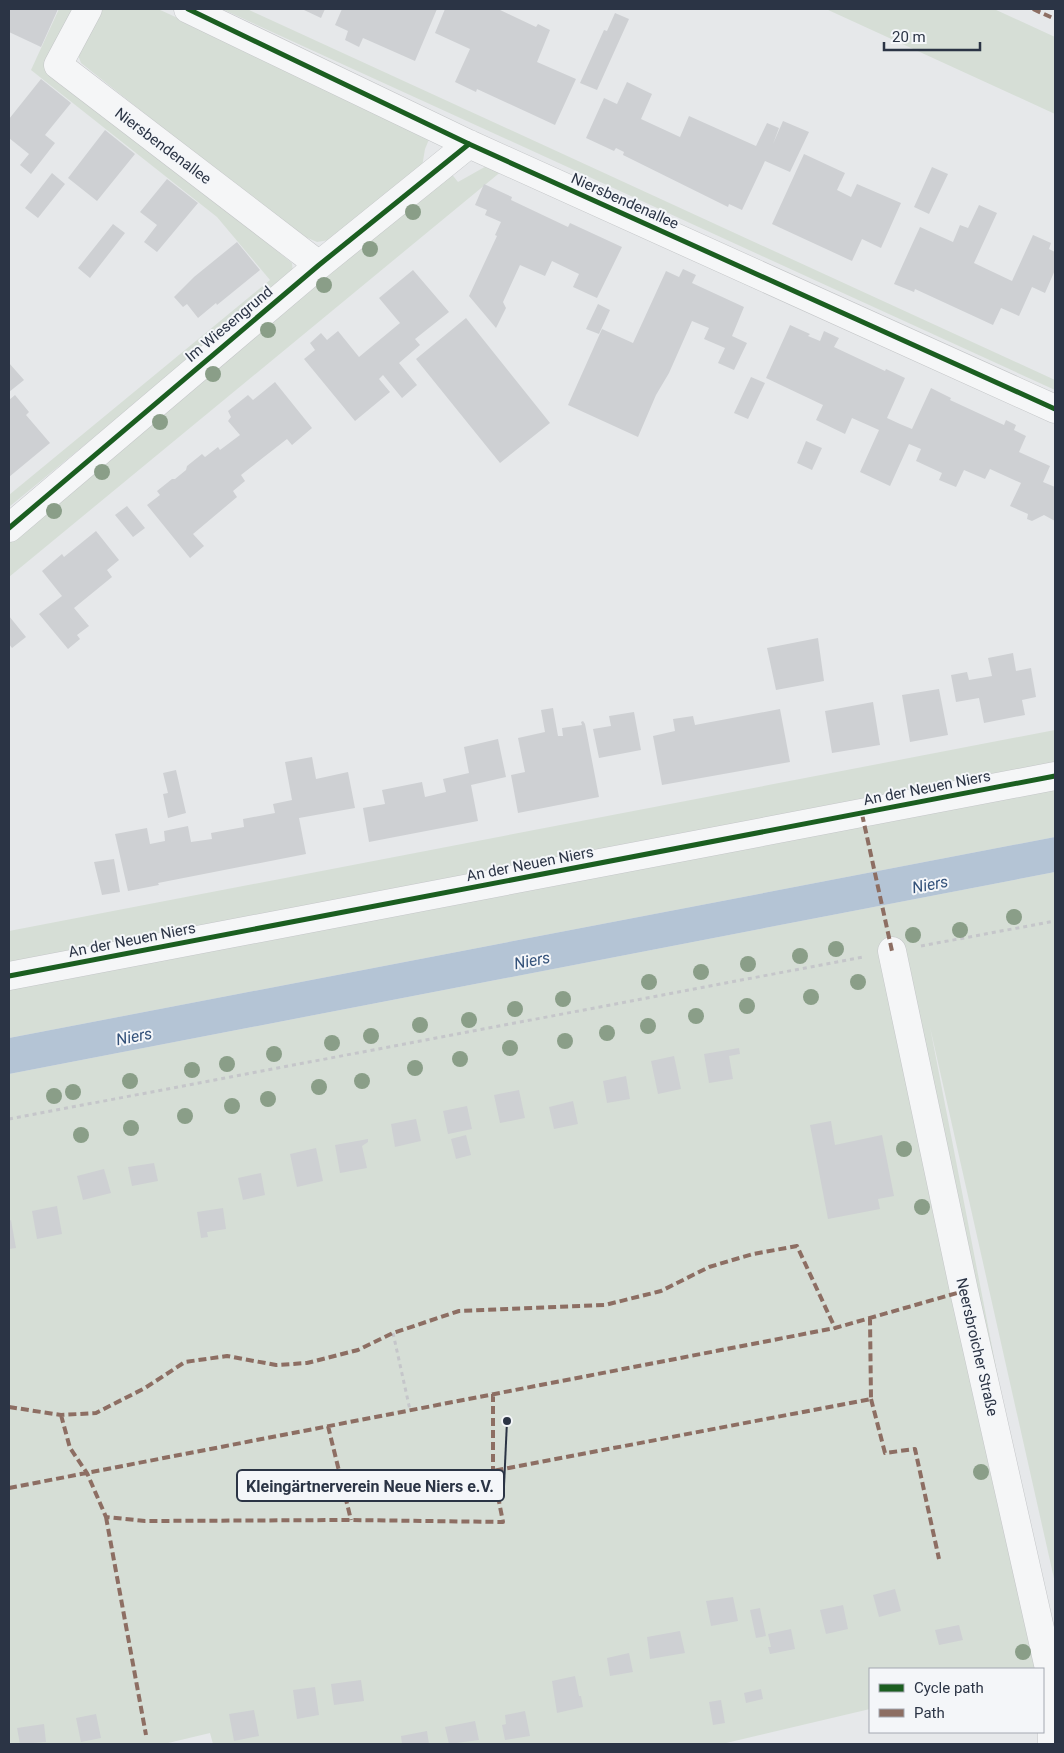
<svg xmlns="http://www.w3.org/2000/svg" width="1064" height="1753" viewBox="0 0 1064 1753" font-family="Roboto,sans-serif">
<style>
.green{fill:#d6ded6}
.water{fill:#b4c4d5}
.building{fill:#ced0d3}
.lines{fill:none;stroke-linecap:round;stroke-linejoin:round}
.minor-casing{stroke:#c4c6c8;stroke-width:29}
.path{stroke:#c5c6ca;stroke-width:3;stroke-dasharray:4 4;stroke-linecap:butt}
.minor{stroke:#f5f6f7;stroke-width:28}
.quiet{stroke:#8d6e63;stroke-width:4;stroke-dasharray:8 4;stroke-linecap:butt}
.cycleway-casing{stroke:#f4f6f9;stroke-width:8}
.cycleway{stroke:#1b5e20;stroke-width:5}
.tree{fill:#8a9e88}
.labels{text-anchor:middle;stroke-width:4;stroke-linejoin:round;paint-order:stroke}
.street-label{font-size:15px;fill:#2b3445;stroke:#f4f6f9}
.water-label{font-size:16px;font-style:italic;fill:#34527a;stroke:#f4f6f9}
.leader{fill:none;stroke:#2b3445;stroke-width:2}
.callout-dot{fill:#2b3445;stroke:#f4f6f9;stroke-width:2}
.callout{fill:#f4f6f9;stroke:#2b3445;stroke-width:2}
.callout-label{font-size:16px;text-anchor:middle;font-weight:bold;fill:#2b3445}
</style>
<rect width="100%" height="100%" fill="#e6e8ea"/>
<path class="green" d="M59 9H72L46 64 292 263 293 274 9 507V495L270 280 217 217 31 70Z
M101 9H158L416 127 430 137 425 149 422 167 335 239 317 242 294 232 81 63 78 55Z
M222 9H247L1055 380V390Z
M826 9H994L1055 37V114Z
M490 164 1055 419V423L503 170 9 577V537L450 172 458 182Z
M1055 730V764L9 966V931Z
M1055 788V837L9 1038V987Z
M1055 872V1583L930 1027 1054 1666 1042 1669H870V1709L722 1744H213L210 1733 164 1744H9V1074Z"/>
<path class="water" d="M1055 837V872L9 1074V1038Z"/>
<path class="building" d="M9 9H58L41 47 9 32Z
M305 9H325L321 18 304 10Z
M342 9H437L415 61 363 38 359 47 345 40 348 31 335 25Z
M445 9H498L536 27 538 24 550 30 537 62 576 79 555 125 477 89 476 92 455 82 470 49 435 33Z
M615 13 629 19 597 90 580 83 604 30 607 31Z
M41 79 71 103 45 135 55 143 31 174 20 165 29 154 9 138 10 133 9 132V119Z
M627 82 652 94 641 119 680 137 689 116 756 146 767 123 779 128 773 144 783 121 809 132 790 172 765 161 742 210 729 204 728 207 623 155 624 152 616 148 614 151 586 138 604 98 617 104Z
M105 130 135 154 97 201 68 178Z
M804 154 845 173 837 190 851 197 857 184 901 203 881 248 862 239 852 261 772 224Z
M932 167 948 174 929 214 914 207Z
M52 173 65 184 38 218 25 208Z
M167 179 198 203 157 252 144 242 157 225 140 212Z
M484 184 512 197 511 200 568 227 570 223 622 247 597 298 573 287 579 274 552 261 545 276 520 265 503 302 506 308 496 328 469 296 497 236 495 235 501 222 485 215 487 210 475 205Z
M979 205 997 213 974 263 1012 281 1033 235 1051 243 1049 249 1055 252V270L1045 293 1032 287 1019 316 1001 308 993 325 915 289 914 292 894 284 920 227 953 242 960 225 968 228Z
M113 224 125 233 90 278 78 268Z
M237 242 260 270 217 305 216 303 198 318 187 304 183 307 174 297 194 277Z
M683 269 696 275 692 283 744 307 732 336 747 343 734 370 718 363 725 348 704 339 709 328 692 321 669 373 656 395 638 437 568 405 602 329 633 343 666 271 679 277Z
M413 270 449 312 415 339 420 345 399 363 417 385 402 398 383 375 379 379 390 392 355 421 304 359 315 350 310 343 321 333 327 340 338 331 359 357 400 323 379 298Z
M598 304 610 310 599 334 586 329Z
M466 318 550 423 500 463 416 359Z
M790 325 810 334 808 336 820 341 824 331 839 338 834 347 885 371 886 369 905 378 887 418 900 424 912 429 931 388 951 398 950 400 1004 425 1006 420 1016 425 1014 430 1026 436 1019 452 1050 466 1043 482 1055 487V521L1044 515 1032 521 1027 519 1028 514 1010 506 1021 483 990 469 985 479 964 470 956 487 939 480 942 473 916 461 921 449 909 444 890 486 860 472 879 430 852 418 845 434 816 420 823 405 766 378Z
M9 363 24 380 9 392Z
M751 377 765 383 748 419 734 413Z
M275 382 312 428 292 445 287 439 241 475 245 481 233 491 237 497 193 534 204 546 190 558 147 505 160 495 157 491 172 479H175L186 470 187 466 202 454 205 457 218 447 220 450 240 435 228 421 231 417 228 411 248 395 253 400Z
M15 395 29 412 26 415 50 443 9 477V400Z
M806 441 822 448 812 470 797 463Z
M127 506 145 528 133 537 115 515Z
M96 531 119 560 107 570 112 577 74 608 89 626 77 635 80 639 68 649 39 614 62 596 42 571 62 554 64 557Z
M9 616 26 637 12 648 9 644Z
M818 638 824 681 776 690 767 648Z
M1013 653 1016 671 1031 668 1036 697 1022 700 1025 715 984 723 979 698 956 702 951 675 967 672 969 680 992 676 988 658Z
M939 689 948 735 910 742 902 695Z
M873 702 880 745 832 753 825 711Z
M553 708 558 736H563L562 728 582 725 581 722 583 721 585 724 599 797 518 813 511 775 525 772 518 738 545 732 541 710Z
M780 709 790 762 662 785 653 736 675 731 673 719 693 716 695 725Z
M634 712 641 750 599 758 593 729 611 726 609 716Z
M498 739 506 777 471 785 478 821 369 842 363 808 385 804 382 790 422 782 425 797 446 792 443 779 469 773 464 747Z
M312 757 316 779 348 772 355 808 299 818 306 854 158 883 159 885 128 891 115 834 147 828 150 844 165 841 164 831 188 826 191 842 212 839 211 833 244 827 243 819 275 813 273 804 292 800 285 762Z
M176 770 186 813 168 818 163 794 168 793 163 773Z
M114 859 120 892 102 895 94 862Z
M739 1048 740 1054 729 1056 733 1079 709 1083 704 1054Z
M674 1056 681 1089 658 1094 651 1061Z
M626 1076 630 1099 607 1103 603 1081Z
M519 1090 525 1118 500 1123 494 1095Z
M573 1101 578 1124 554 1129 549 1107Z
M467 1106 472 1129 448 1134 443 1111Z
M416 1119 421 1141 395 1147 391 1124Z
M831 1121 835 1145 882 1135 894 1196 878 1199 880 1209 828 1219 810 1125Z
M466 1135 471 1155 456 1159 451 1139Z
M368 1139V1142L362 1146 367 1168 340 1173 335 1145Z
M316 1148 323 1181 297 1187 290 1154Z
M154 1163 158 1181 132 1186 128 1167Z
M104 1169 111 1193 83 1200 77 1176Z
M261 1173 265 1195 243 1200 238 1178Z
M57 1206 62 1234 37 1239 32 1211Z
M223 1208 226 1229 207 1232 208 1237 201 1238 197 1212Z
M11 1220 16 1248 9 1249V1221Z
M895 1589 901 1611 879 1617 873 1595Z
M733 1597 738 1621 711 1626 706 1601Z
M843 1605 848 1629 826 1634 820 1610Z
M760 1608 766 1636 756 1638 750 1610Z
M959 1625 963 1640 939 1645 935 1630Z
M791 1629 795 1649 770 1654 768 1647H771L768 1634Z
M680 1631 685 1653 650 1659 647 1637Z
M629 1653 633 1672 610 1676 607 1658Z
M575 1676 579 1696H581L583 1707 557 1713 552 1681Z
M361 1680 364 1701 334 1705 331 1684Z
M315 1687 319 1715 297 1719 293 1690Z
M761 1689 763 1699 746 1703 744 1693Z
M721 1700 725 1723 713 1725 709 1702Z
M254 1710 259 1736 234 1741 229 1714Z
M525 1711 530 1736 505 1740 502 1725 506 1724 505 1715Z
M96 1714 101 1738 81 1742 76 1718Z
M475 1721 479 1740 449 1744 445 1727Z
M44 1724 46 1742 20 1744 17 1728Z
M427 1731 429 1744H402L401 1736Z"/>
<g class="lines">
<defs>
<path id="minor" d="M88 9 58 65 319 265
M188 9 469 144 1055 409
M9 528 319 265 469 144
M892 951 964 1291 1050 1673 1052 1744
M9 976 1055 776"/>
</defs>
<use href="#minor" class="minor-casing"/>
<path class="path" d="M921 946 1055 921
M9 1119 863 957
M393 1333 410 1410"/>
<use href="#minor" class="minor"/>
<path class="quiet" d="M1033 9 1055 19
M862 814 892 951
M493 1394V1471
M871 1399 885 1453 915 1449 939 1559
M9 1407 61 1415 96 1413 145 1388 185 1362 227 1356 276 1365 307 1363 358 1350 393 1333 459 1311 605 1305 661 1291 709 1267 753 1254 797 1246 835 1328
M61 1415 70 1448 87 1473 106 1517 145 1521 351 1520 503 1522 493 1471 871 1399 870 1318
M328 1426 351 1520
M9 1488 835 1328 964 1291
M106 1517 146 1735"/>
<defs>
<path id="cycleway" d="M188 9 469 144 1055 409
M9 528 319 265 469 144
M9 976 1055 776"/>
</defs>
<use href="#cycleway" class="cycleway-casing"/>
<use href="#cycleway" class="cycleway"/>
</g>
<g class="tree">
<circle cx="413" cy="212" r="8"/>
<circle cx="370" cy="249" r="8"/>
<circle cx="324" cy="285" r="8"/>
<circle cx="268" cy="330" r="8"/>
<circle cx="213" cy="374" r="8"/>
<circle cx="160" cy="422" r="8"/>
<circle cx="102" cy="472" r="8"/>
<circle cx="54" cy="511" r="8"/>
<circle cx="1014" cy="917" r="8"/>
<circle cx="960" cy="930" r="8"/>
<circle cx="913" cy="935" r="8"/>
<circle cx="836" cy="949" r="8"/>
<circle cx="800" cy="956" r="8"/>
<circle cx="748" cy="964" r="8"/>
<circle cx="701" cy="972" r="8"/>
<circle cx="649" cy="982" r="8"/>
<circle cx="858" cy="982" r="8"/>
<circle cx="811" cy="997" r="8"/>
<circle cx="563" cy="999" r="8"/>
<circle cx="747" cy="1006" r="8"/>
<circle cx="515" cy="1009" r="8"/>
<circle cx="696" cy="1016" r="8"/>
<circle cx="469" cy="1020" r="8"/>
<circle cx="420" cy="1025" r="8"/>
<circle cx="648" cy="1026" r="8"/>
<circle cx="607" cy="1033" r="8"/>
<circle cx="371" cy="1036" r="8"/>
<circle cx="565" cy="1041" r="8"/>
<circle cx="332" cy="1043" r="8"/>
<circle cx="510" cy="1048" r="8"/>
<circle cx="274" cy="1054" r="8"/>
<circle cx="460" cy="1059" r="8"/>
<circle cx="227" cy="1064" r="8"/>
<circle cx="415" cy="1068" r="8"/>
<circle cx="192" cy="1070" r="8"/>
<circle cx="130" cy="1081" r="8"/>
<circle cx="362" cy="1081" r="8"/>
<circle cx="319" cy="1087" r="8"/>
<circle cx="73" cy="1092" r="8"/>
<circle cx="54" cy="1096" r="8"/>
<circle cx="268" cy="1099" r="8"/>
<circle cx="232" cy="1106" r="8"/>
<circle cx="185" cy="1116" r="8"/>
<circle cx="131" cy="1128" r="8"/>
<circle cx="81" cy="1135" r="8"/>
<circle cx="904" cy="1149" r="8"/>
<circle cx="922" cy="1207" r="8"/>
<circle cx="981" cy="1472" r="8"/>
<circle cx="1023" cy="1652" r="8"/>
</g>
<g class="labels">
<g class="street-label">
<text transform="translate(163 146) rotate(37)" y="5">Niersbendenallee</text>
<text transform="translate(625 201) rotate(24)" y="5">Niersbendenallee</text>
<text transform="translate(229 324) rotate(-40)" y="5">Im Wiesengrund</text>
<text transform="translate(927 788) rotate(-11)" y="5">An der Neuen Niers</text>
<text transform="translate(530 864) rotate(-11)" y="5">An der Neuen Niers</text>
<text transform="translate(132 940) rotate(-11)" y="5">An der Neuen Niers</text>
<text transform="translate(977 1347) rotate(77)" y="5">Neersbroicher Straße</text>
</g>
<g class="water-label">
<text transform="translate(930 884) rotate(-11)" y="6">Niers</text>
<text transform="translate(532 960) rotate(-11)" y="6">Niers</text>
<text transform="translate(134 1036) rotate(-11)" y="6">Niers</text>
</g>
</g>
<path class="leader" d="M507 1421L504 1486"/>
<circle class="callout-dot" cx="507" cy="1421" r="5"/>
<rect class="callout" x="237" y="1470" width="267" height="31" rx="5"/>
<g class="callout-label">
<text x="370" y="1492">Kleingärtnerverein Neue Niers e.V.</text>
</g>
<rect width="1064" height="1753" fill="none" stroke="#2b3445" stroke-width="20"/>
<rect x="869" y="1668" width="175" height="65" fill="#f4f6f9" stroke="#a4a8b1"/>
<rect x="879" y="1684" width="25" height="8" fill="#1b5e20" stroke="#a4a8b1"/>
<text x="914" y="1693" font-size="15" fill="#2b3445">Cycle path</text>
<rect x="879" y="1709" width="25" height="8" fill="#8d6e63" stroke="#a4a8b1"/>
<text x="914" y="1718" font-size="15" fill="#2b3445">Path</text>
<path d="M884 42v8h96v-8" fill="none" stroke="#2b3445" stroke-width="2.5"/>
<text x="892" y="42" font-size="15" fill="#2b3445" stroke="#f4f6f9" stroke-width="4" paint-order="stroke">20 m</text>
</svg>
